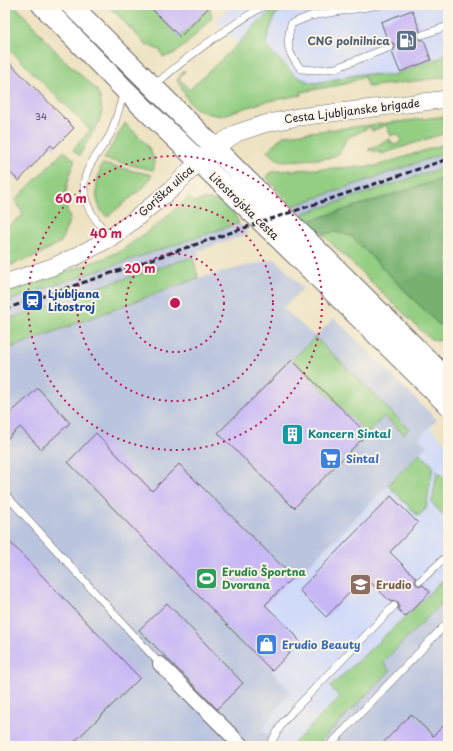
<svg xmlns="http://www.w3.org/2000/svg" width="453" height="751" viewBox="0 0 453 751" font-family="'Playpen Sans',sans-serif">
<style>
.built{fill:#d0daf9}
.industrial{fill:#bac4de}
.green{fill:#93ce82;stroke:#5a785e}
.forest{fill:#76b170;stroke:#4c6a56}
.building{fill:#c7b7f5}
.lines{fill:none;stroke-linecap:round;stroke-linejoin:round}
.service-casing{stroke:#69656a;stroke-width:8}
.minor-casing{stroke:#69656a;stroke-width:16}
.tertiary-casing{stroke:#69656a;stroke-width:18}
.secondary-casing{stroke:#69656a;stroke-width:22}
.service{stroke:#fff;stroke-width:7}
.minor{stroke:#fff;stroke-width:14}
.tertiary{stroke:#fff;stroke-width:17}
.secondary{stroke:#fff;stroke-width:20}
.rail{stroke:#22223b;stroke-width:3;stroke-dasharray:6 3;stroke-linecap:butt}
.ring{fill:none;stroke:#c2185b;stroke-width:2;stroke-dasharray:2 4}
.labels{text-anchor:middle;stroke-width:4;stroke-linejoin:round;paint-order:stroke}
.number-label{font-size:9px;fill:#4b476a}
.service-label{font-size:11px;font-weight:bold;fill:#4e5e75;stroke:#fcf5e5;text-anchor:end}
.street-label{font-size:11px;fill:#22223b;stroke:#fcf5e5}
.transit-label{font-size:11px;font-weight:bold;fill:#164399;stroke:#fcf5e5;text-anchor:start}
.culture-label{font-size:11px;font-weight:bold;fill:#0d838f;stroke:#fcf5e5;text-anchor:start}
.shop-label{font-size:11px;font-weight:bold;fill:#366cbe;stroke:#fcf5e5;text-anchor:start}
.leisure-label{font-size:11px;font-weight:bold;fill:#27864d;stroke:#fcf5e5;text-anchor:start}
.education-label{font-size:11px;font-weight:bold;fill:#785e54;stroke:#fcf5e5;text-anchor:start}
.centre{fill:#c2185b;stroke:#fcf5e5;stroke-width:2}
.ring-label{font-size:12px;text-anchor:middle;font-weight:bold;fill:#c2185b;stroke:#fcf5e5;stroke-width:4;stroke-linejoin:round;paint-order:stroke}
</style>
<rect width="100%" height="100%" fill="#fcf5e5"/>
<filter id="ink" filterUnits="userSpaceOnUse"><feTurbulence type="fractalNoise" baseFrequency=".025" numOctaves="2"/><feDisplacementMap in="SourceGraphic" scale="8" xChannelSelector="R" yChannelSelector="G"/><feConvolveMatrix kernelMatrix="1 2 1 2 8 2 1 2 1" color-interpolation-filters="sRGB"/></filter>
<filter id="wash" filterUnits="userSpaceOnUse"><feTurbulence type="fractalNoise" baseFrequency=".012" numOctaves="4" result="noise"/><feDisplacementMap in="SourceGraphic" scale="16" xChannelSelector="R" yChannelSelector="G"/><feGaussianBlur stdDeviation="0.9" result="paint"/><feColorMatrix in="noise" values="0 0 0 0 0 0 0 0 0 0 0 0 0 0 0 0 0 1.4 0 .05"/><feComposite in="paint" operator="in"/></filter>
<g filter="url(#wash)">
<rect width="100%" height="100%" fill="#ede2c1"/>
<path class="built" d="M228 5H448V77L368 87 364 77 345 84 300 92 243 48 216 21 230 7Z
M430 427 445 443 448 441V575L405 617 330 687 340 697 291 746H280L262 730 289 691 272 671 92 486 121 458 162 501 295 578 427 446 419 438Z"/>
<path class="industrial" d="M448 152V166L302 214 293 206Z
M239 223 248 234 198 251 199 256 75 295 77 303 52 311 50 305 5 320V302Z
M275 259 303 288 283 308 315 337 334 318 437 420 419 438 427 446 295 579 162 501 121 458 92 486 272 671 290 691 262 730 280 746H5V350L198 278Z
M448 575V746H291L340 697 330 687 405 617Z"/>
<path class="green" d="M5 5H15L59 55 96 89 100 97 102 111 99 122 79 156 73 150 90 130 5 45Z
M55 5H60L176 121 174 123Z
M106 5H147L180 37 210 7 212 18C199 30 181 55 163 57L160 50 146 45 116 13Z
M291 5H311L288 8 281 11 275 15 267 38V45L272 53 296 76 307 81 316 83 361 74 393 75 431 60 439 59 448 52V77L368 87 364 77 345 84 301 92V95L264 102 220 116 206 113 194 107 189 102 177 80 184 70 185 71 179 79 180 81 183 82 189 90C205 75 221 60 237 45 255 28 264 9 291 5Z
M448 116V132L382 154 381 152 378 153 377 151 374 152 373 149 369 151V149L390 139 391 143 395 145 398 144 401 140C401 135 395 132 391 136L386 125 372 131 370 127 345 139 346 141 343 143 344 145 341 147 342 149 339 151 340 153 330 158 284 161 277 159 267 151 278 140 285 135Z
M125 123C139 138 156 147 154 169L153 170 104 159Z
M448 143V152L293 206 284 197 267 178 269 174 275 171 376 166Z
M64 151 75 160C68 178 61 200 70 218L61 242 36 256 5 267V229L23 215 15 200Z
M102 164 152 175 144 187 107 217C92 204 96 181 102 164Z
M448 166V177L309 221 302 214Z
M189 197 194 202C214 195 231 204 239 223L5 302V293L102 259 122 250 158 224Z
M336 232 351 236 438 324 448 323V339L437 341 429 338 322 234Z
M193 257 198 278 5 350V320L50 305 53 311 77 303 74 295Z
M315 337 409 429 404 434 384 416 367 434 292 360Z
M420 453 433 466 426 509 418 516 388 485Z
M437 471 448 482V510L443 515 432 503Z
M448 575V597L383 662 390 671 316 746H291L340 697 330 687 405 617Z"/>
<path class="forest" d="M448 177V323L438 324 351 236 336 232 322 234 309 221Z"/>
<g id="blocks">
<path class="building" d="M148 5H211L180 37Z
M412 10 420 30 417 34V37L421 40H424L431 60 400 72 392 52 394 50 395 46 393 43 388 42 381 22Z
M5 58 74 128 54 148 51 145 19 181 5 168Z
M292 360 367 434 294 508 218 433Z
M38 388 70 423 41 449 20 427 5 441V418Z
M96 433 152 491 179 464 293 577 265 605 293 632 300 642 272 671 68 462Z
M391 496 418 523 390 552 416 578 415 582 417 585 421 586 423 585 430 592 405 617 398 609 399 607 398 603 395 601 391 602 365 577 326 617 299 590Z
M5 537 140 678 70 746H5Z
M167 603 243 683 217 709 139 630Z
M411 714 433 736 448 721V746H380Z"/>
</g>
</g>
<g filter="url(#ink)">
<use href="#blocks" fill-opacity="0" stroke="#69656a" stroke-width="1"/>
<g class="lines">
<defs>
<path id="service" d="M380 5 310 16 291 24C286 46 287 52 301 69L316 70 336 68 390 47
M422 35 448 26
M154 86C188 55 226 29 265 5
M110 238C92 216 75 196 89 167 95 155 105 145 111 133 116 120 120 105 124 92
M5 494 160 664
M420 581 448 555
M269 746 283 722 293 711 394 606
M329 746 448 622"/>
<path id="minor" d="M160 664 242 746"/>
<path id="tertiary" d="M5 283 52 267 77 256 110 238 129 224 173 188 199 161 215 147 237 133 264 124 298 117 448 99"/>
<path id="secondary" d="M42 5 125 90 262 222 448 405
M71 5 448 380"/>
</defs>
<use href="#service" class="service-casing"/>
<use href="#minor" class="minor-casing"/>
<use href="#tertiary" class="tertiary-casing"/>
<use href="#secondary" class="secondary-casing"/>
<use href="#service" class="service"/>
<use href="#minor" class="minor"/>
<use href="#tertiary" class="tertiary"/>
<use href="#secondary" class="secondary"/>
<path class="rail" d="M5 309 448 159"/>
</g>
</g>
<g class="ring">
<circle cx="175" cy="303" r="49"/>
<circle cx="175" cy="303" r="98"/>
<circle cx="175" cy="303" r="147"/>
</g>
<defs>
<symbol id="fuel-square" viewBox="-11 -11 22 22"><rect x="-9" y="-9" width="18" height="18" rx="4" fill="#5c6f8a" stroke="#fcf5e5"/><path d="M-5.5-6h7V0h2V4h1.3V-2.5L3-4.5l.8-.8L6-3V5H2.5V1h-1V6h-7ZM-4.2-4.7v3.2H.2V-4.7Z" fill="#fff"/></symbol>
<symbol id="station-square" viewBox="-11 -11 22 22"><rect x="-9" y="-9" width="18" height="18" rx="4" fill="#1a4fb4" stroke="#fcf5e5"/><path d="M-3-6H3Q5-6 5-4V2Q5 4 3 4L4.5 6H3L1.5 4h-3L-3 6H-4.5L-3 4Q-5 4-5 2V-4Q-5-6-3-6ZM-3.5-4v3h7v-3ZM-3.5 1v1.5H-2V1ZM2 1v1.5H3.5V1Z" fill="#fff"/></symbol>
<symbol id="building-square" viewBox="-11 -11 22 22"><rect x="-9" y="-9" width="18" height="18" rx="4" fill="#0f9aa8" stroke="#fcf5e5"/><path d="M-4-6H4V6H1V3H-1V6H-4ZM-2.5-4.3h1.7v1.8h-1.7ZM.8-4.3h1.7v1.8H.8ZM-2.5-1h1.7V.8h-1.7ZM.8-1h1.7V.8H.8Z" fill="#fff"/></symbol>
<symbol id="supermarket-square" viewBox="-11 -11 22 22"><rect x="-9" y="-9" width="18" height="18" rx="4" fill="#3f7fe0" stroke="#fcf5e5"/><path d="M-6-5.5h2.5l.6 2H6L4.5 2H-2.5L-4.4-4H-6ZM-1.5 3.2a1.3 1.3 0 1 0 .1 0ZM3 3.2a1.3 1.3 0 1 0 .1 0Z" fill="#fff"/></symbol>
<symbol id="stadium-square" viewBox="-11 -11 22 22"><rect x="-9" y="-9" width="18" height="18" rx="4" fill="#2e9e5b" stroke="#fcf5e5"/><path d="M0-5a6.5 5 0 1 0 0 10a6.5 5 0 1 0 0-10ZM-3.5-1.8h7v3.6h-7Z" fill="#fff"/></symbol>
<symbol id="school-square" viewBox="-11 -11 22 22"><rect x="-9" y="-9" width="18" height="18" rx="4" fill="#8d6e63" stroke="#fcf5e5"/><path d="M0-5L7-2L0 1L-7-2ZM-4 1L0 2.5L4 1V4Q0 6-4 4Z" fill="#fff"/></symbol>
<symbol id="shop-square" viewBox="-11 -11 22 22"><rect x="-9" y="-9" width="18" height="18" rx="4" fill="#3f7fe0" stroke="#fcf5e5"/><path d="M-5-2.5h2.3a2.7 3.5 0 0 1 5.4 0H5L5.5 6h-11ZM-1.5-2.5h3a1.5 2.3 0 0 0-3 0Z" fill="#fff"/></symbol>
</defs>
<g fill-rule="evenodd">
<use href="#fuel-square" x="394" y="28" width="25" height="25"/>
<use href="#station-square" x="20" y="288" width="25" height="25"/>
<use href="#building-square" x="280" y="422" width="25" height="25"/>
<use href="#supermarket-square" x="318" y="446" width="25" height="25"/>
<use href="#stadium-square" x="194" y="566" width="25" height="25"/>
<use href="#school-square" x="348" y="572" width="25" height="25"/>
<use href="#shop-square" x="254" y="632" width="25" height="25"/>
</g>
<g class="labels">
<g class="number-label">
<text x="41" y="120">34</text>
</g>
<g class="service-label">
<text x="390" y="45">CNG polnilnica</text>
</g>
<g class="street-label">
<text transform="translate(352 111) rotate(-7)" y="4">Cesta Ljubljanske brigade</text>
<text transform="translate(166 191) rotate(-42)" y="4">Goriška ulica</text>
<text transform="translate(244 206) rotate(44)" y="4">Litostrojska cesta</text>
</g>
<g class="transit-label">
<text x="48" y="298">Ljubljana<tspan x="48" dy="13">Litostroj</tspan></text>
</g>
<g class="culture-label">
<text x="308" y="438">Koncern Sintal</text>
</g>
<g class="shop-label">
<text x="346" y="463">Sintal</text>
<text x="282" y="649">Erudio Beauty</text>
</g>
<g class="leisure-label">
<text x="222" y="576">Erudio Športna<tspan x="222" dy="13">Dvorana</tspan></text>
</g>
<g class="education-label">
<text x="376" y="589">Erudio</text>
</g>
</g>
<circle cx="175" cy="303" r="6" class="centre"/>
<g class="ring-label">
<text x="71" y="203">60 m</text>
<text x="106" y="238">40 m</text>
<text x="140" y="273">20 m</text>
</g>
<rect width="453" height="751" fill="none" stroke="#fcf5e5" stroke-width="20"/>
</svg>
